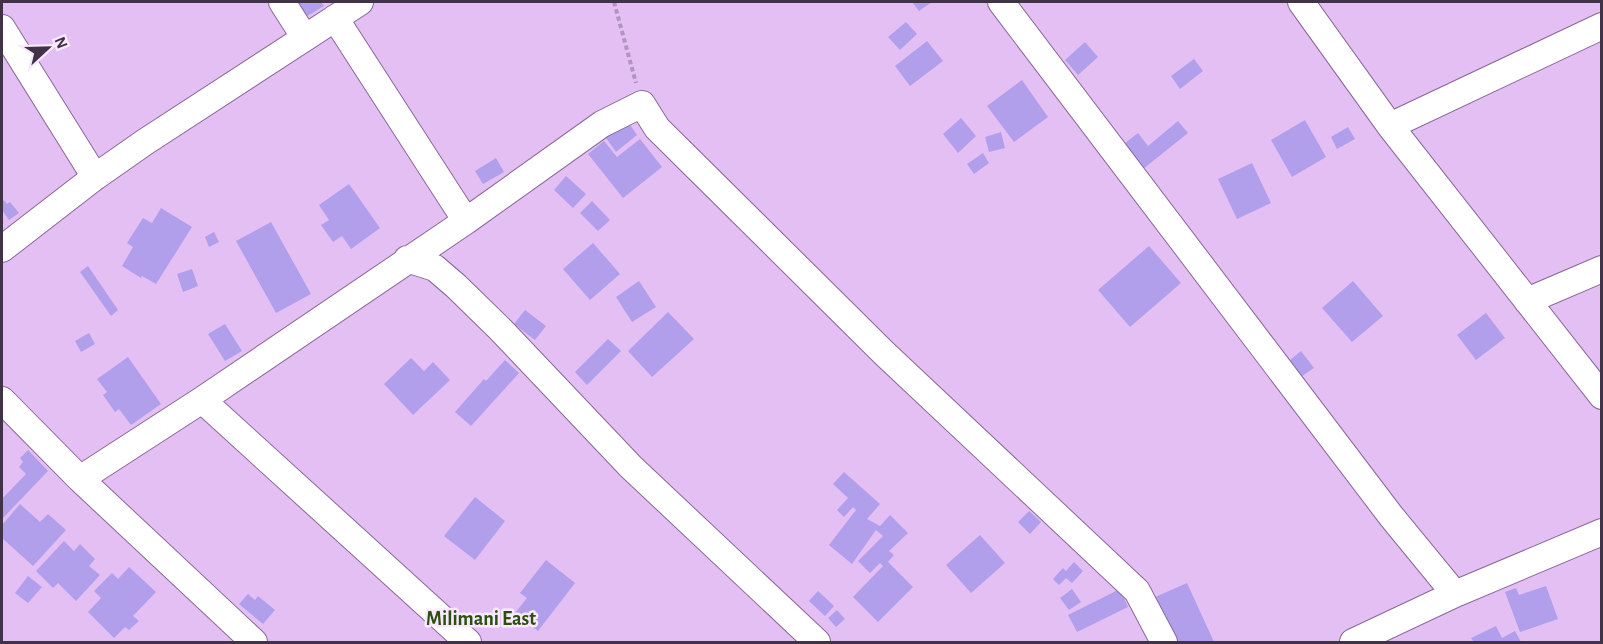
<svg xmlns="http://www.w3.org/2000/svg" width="1603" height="644" viewBox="0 0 1603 644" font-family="'Alegreya Sans',sans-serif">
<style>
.building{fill:#b19fec}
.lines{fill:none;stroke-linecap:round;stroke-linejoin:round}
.minor-casing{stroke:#896899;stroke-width:28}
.path{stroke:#b194bf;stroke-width:4;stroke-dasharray:4.5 3;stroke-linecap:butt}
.minor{stroke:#fff;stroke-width:26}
.labels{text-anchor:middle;stroke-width:5;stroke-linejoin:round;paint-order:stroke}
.quarter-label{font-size:20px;font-weight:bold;fill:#2b4f0e;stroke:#f8e9ff}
</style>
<rect width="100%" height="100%" fill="#e3bff4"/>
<path class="building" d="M295 2H321L324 6 304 18Z
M912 2H932L919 11Z
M906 22 917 34 900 50 888 37Z
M927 41 943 61 910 86 895 66Z
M1085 42 1098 57 1078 75 1065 60Z
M1194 59 1203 71 1180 89 1171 76Z
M1022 80 1048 117 1014 142 987 106Z
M961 118 976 136 958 153 943 134Z
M1305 120 1326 157 1292 177 1271 140Z
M1178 121 1188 133 1143 169 1124 144 1138 133 1148 146Z
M628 122 637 135 616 152 606 138Z
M1348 127 1355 139 1337 149 1331 137Z
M1001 132 1005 148 989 152 985 137Z
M640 139 662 167 623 198 588 154 604 141 617 157Z
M983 153 989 163 974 174 967 164Z
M496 158 504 172 483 184 475 171Z
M1252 163 1271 203 1237 219 1218 179Z
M566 176 586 194 573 208 554 190Z
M349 184 380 228 351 249 342 236 333 242 321 225 329 220 319 205Z
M4 200 7 204 10 202 19 213 9 220 2 210V202Z
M592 201 610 220 598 231 580 213Z
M161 208 192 227 156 284 142 276 141 278 122 266 133 247 127 243 143 218 152 223Z
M271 222 311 294 276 313 236 241Z
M214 232 219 242 209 247 205 237Z
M593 243 620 274 590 300 563 269Z
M1149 246 1181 283 1130 327 1098 290Z
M88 266 118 310 111 316 80 272Z
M192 269 198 286 183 292 177 274Z
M639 281 656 307 632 322 616 297Z
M1353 281 1383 316 1352 342 1322 308Z
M525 310 546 326 535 340 514 324Z
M668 312 694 339 652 377 628 351Z
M1486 313 1505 338 1476 360 1457 335Z
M225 324 242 351 225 361 208 334Z
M89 333 95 344 81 352 75 341Z
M608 339 621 351 587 385 575 372Z
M1301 351 1314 368 1302 376 1290 360Z
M128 357 161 404 131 425 119 409 115 412 103 395 107 392 97 379Z
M411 358 424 371 433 362 450 380 413 415 384 384Z
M505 360 519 373 471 426 455 412 484 379 486 381Z
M28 450 48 471 2 519V499L26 474 19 467 23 462 20 458Z
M844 472 880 504 867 519 880 526 890 515 908 533 889 551 894 555 888 562 913 587 878 622 853 597 883 566 880 563 870 573 858 561 883 536 876 530 852 564 829 545 856 510 853 507 844 517 837 510 848 498 833 484Z
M475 497 505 521 475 560 444 536Z
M20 504 40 522 48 514 66 530 33 566 2 538V525Z
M1029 511 1041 522 1030 534 1018 522Z
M980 535 1005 563 971 593 946 565Z
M64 541 74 551 80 544 95 559 89 566 100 575 76 601 58 583 53 588 36 571Z
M546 560 575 583 538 631 515 613 527 598 520 593Z
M1074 562 1083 571 1072 583 1066 578 1059 585 1053 579 1063 568 1066 571Z
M129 567 156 592 133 616 139 621 129 630 125 627 114 638 88 612 101 598 94 591 112 573 118 579Z
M28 576 42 587 28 603 15 593Z
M1187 583 1214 642H1174L1153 598Z
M1546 586 1558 619 1520 632 1505 592 1516 588 1519 595Z
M1072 589 1081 602 1069 610 1060 598Z
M1120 589 1128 607 1077 632 1068 615Z
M818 591 834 606 825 616 809 601Z
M248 594 255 600 258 596 275 610 263 624 239 604Z
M837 610 845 619 836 627 828 618Z
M1496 626 1502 638 1515 631 1521 642H1474L1471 638Z"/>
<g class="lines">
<defs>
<path id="minor" d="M282 2 305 38
M1001 2 1391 516 1455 594
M1301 2 1390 126 1602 396
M335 18 466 221
M2 28 95 177
M1390 126 1602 26
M2 249 95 177 145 142 360 2
M407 259 435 268 456 286 501 330 631 467 817 642
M1527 301 1602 269
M2 400 80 479 254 642
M202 400 468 642
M80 479 202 400 466 221 602 124 642 104 657 128 885 354 1137 591 1164 642
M1353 642 1455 594 1602 532"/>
</defs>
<use href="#minor" class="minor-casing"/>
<path class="path" d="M614 2 636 83"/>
<use href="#minor" class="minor"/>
</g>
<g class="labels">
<g class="quarter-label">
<text x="481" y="625">Milimani East</text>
</g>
</g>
<rect width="1603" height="644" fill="none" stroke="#403247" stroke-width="6"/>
<g transform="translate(48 48) rotate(68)" stroke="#f8e9ff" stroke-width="4.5" paint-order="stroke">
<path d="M0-4.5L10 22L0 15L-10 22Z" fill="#403247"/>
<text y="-9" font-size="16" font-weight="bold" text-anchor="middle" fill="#403247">N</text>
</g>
</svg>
